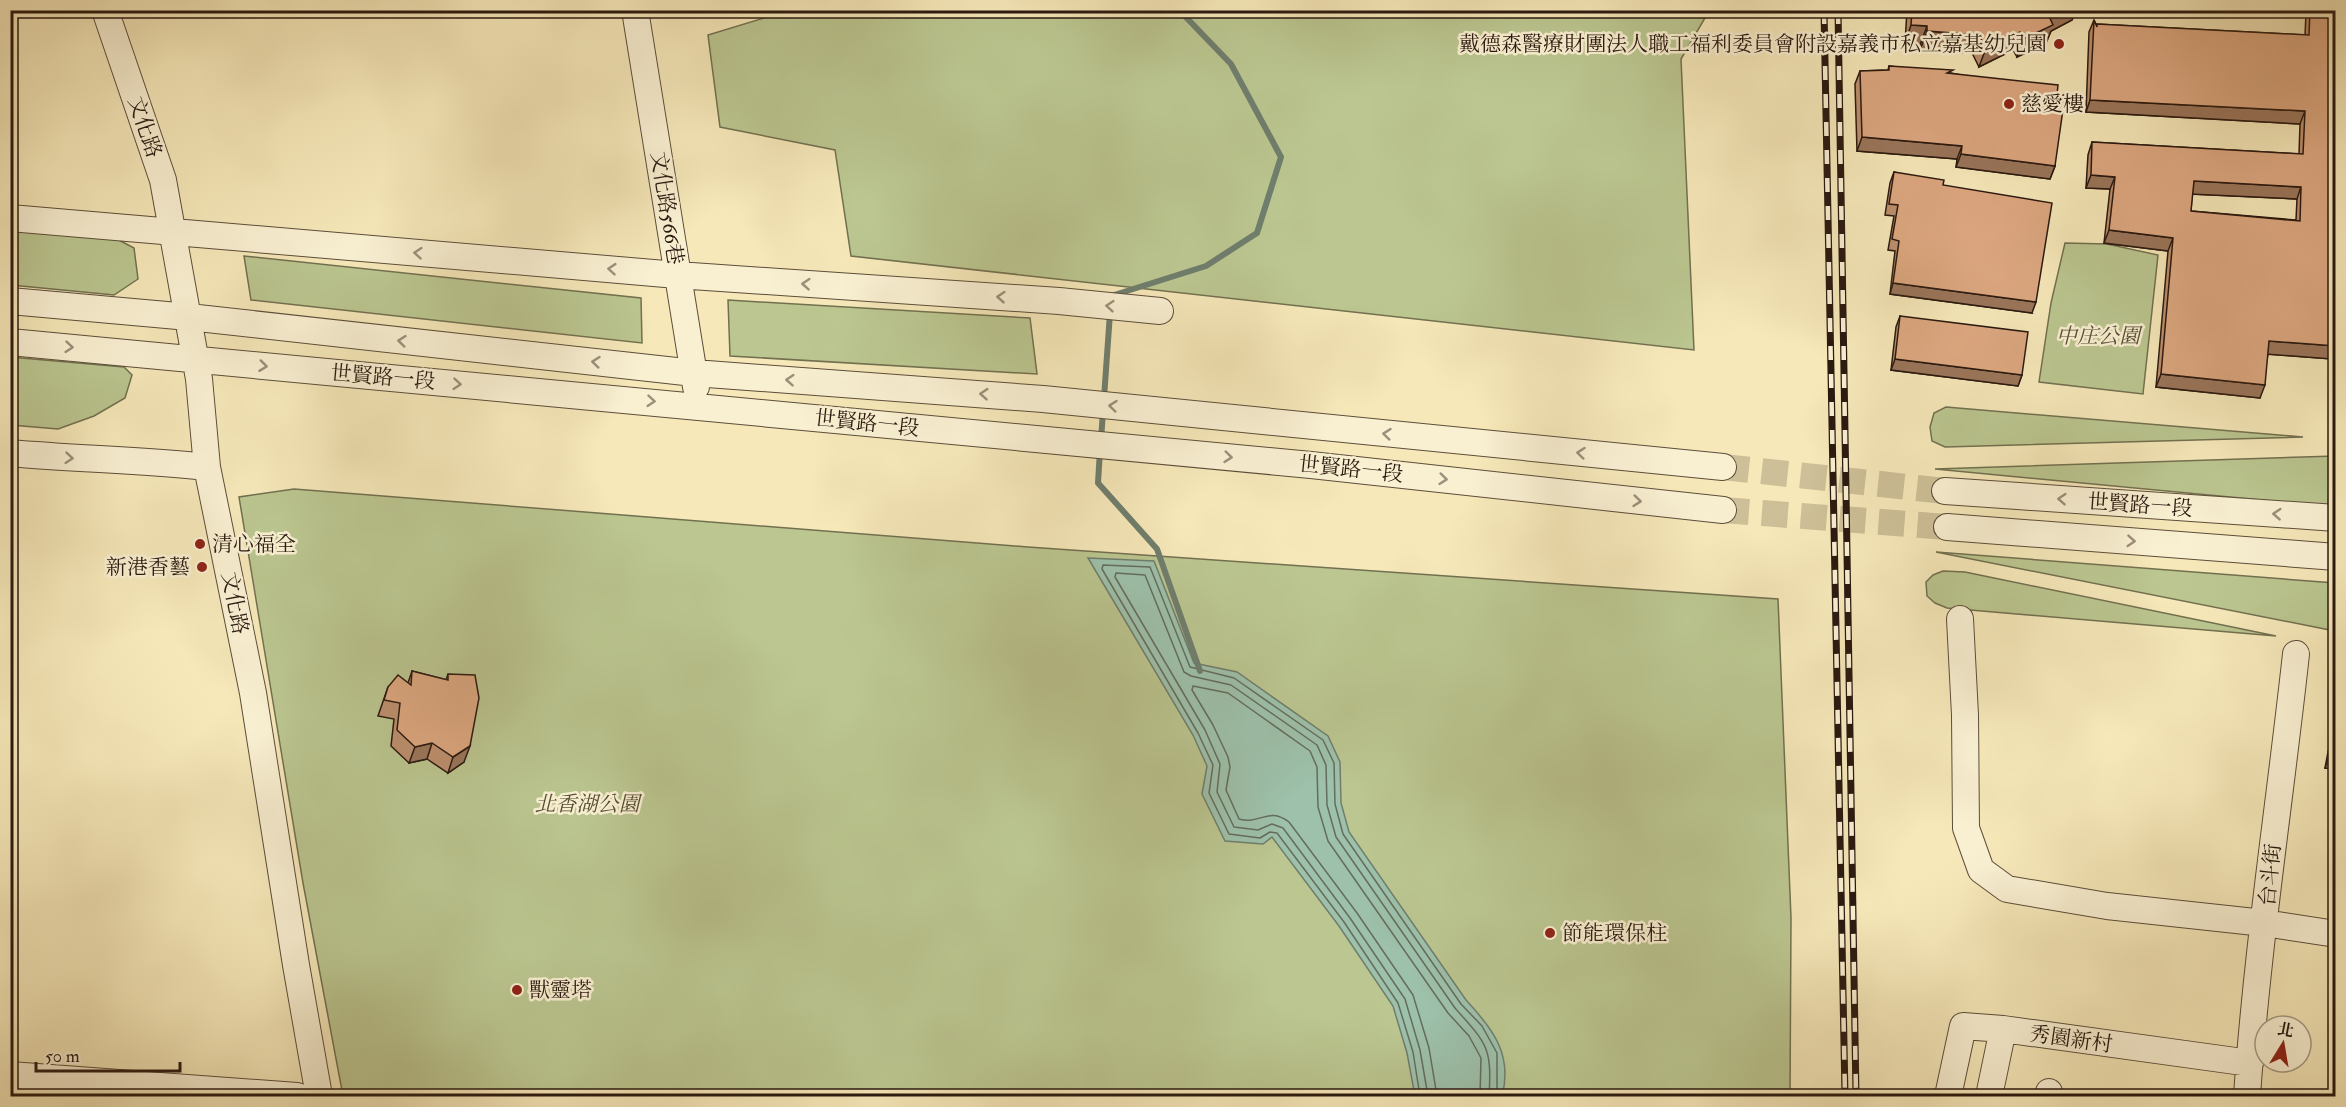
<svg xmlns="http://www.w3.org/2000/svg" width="2346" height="1107" viewBox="0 0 2346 1107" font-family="'IM FELL Double Pica','Noto Serif TC',serif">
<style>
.green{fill:#bbc690;stroke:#727050;stroke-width:1.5}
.water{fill:#9dc1ab;stroke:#6f7e6d;stroke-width:1.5}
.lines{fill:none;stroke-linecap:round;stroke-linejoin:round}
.shore{stroke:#646d5e;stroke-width:1.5}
.stream{stroke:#6f7e6d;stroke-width:6}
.minor-tunnel{stroke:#cdbf97;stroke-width:26;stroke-dasharray:26 13;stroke-linecap:butt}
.minor-casing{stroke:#5d4d3a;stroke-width:28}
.minor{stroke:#f9f0d2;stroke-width:26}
.rail-casing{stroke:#2a1910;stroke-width:7}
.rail{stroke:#f9f0d2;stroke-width:4.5;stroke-dasharray:14;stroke-linecap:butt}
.wall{fill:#bd906e;stroke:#2a1910;stroke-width:1.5;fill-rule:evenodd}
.shaded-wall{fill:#9a755a;stroke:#2a1910;stroke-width:1.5}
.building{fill:#dca780;stroke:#2a1910;stroke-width:1.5;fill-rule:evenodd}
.oneway{stroke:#9c8f7b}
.poi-dot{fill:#8f2418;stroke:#f9f0d2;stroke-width:2}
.labels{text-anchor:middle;stroke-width:5;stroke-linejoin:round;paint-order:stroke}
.poi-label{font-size:21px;fill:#2a1910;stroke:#f9f0d2;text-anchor:start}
.street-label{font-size:21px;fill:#2a1910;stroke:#f9f0d2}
.park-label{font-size:21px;font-style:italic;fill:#564d36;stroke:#f9f0d2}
</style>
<rect width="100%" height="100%" fill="#f6e8b9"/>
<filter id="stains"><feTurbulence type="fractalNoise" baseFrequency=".00333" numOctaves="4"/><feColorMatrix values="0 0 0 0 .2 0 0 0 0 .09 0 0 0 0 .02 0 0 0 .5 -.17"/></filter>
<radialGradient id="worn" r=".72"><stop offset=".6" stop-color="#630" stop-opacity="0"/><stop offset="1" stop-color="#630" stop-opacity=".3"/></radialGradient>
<path class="green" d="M790 10 1709 11 1681 59 1694 350 851 256 835 150 720 127 708 35Z
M10 229 115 238 134 248 138 279 114 295 11 285Z
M2065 243 2107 244 2158 255 2143 394 2039 382 2051 303Z
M244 256 641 298 642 343 251 300Z
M728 300 1030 318 1037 374 730 356Z
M10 357 124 367 132 375 125 398 94 416 58 429 11 425Z
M1946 407 2303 437 1945 447 1932 441 1930 427 1934 413Z
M2335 456V507L1935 469Z
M294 489 1028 547 1778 599 1791 918 1790 1096H343L303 883 239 497Z
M1936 552 2335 583V631Z
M1943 571 1965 572 2276 636 1947 608 1935 603 1927 596 1926 582 1933 575Z"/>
<path class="water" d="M1088 558 1154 561 1194 663 1237 672 1328 736 1340 762 1341 803 1349 832 1466 1000C1493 1029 1513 1055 1502 1096H1415L1407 1053 1393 1006 1339 926 1272 837 1263 844 1225 841 1202 794 1207 766 1193 735Z"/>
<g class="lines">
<path class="shore" d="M1420 1096 1413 1052 1398 1003 1344 922 1277 833 1270 832 1260 838 1229 834 1209 793 1213 765 1198 733 1102 569 1103 565 1150 567 1190 667 1234 678 1323 740 1334 763 1335 804 1343 834 1461 1004 1482 1026 1497 1053V1096
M1428 1096 1420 1050 1405 999 1350 918 1283 828 1272 824 1258 830 1234 827 1217 792 1220 764 1205 730 1115 577 1116 573 1145 575 1184 672 1191 676 1231 685 1317 745 1326 765 1327 805 1336 837 1455 1008C1487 1044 1492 1047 1489 1096
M1437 1096 1429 1048 1413 995 1357 913 1289 822C1268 806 1261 825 1239 819L1226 790 1230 767 1228 757 1213 725 1192 690 1193 686 1228 693 1310 751 1317 767 1318 807 1328 841 1448 1013 1469 1036 1481 1058 1480 1096"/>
<path class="stream" d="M1111 296 1206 266 1257 233 1281 157 1231 64 1179 10
M1104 398 1110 313
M1101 440 1103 411
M1100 450 1098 483 1157 549 1200 671"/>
<path class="minor-tunnel" d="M1723 467 1945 491
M1723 510 1947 527"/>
<defs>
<path id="minor" d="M105 10 163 180 199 379 207 467 253 693 296 965 319 1096
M635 10 696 387
M10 218 677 275 1059 301 1160 311
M10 301 189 317 694 373 1043 399 1723 467
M10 342 1311 465 1723 510
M10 453C76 459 142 460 207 467
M1945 491 2336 518
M1947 527 2336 557
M1960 619 1965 715 1966 828 1981 870 2007 889 2107 906 2264 923 2336 934
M10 1075 297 1096
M1948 1096 1963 1026 2003 1029 2250 1063
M1989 1096 2003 1029
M2048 1096 2049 1092
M2247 1096C2257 948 2280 801 2296 654"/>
</defs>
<use href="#minor" class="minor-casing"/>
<use href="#minor" class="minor"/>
<defs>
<path id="rail" d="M1824 10 1845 1096
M1838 10 1856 1096"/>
</defs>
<use href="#rail" class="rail-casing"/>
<use href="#rail" class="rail"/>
</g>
<path class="wall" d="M1907 10H2076L2072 20 2051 31 2046 43 2017 57 2013 50 1979 67 1972 53 1920 50V45L1905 43Z
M2270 10H2336V348L2332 359 2268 354 2260 398 2156 387 2168 251 2104 243 2110 189 2086 188 2088 155 2092 142 2299 154 2300 124 2086 112 2089 32 2094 20 2097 26V24L2305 35 2306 13 2270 11ZM2192 194 2297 199 2296 220 2191 211Z
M1889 66 1951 73 2057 95 2055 166 2050 179 1956 167 1957 159 1857 151 1855 84 1860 71 1888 70Z
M1894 172 1943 185 2032 313 1890 294 1895 251 1888 250 1894 216 1885 215 1890 183Z
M1900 316 2022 375 2018 386 1891 370 1896 327Z
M412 671 446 680 448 674 464 762 448 773 427 759 409 763 391 746 394 719 378 716 388 687 408 683Z
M2333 736H2336V769L2325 768 2328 752Z"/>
<path class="shaded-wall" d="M2061 10H2076L2072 20 2051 31 2046 43 2017 57 2023 39 2049 16Z
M2270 10H2307L2306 13 2270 11Z
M1911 25 1927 26 1920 45 1905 43Z
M1927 31 1979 35 1972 53 1920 50Z
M2020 32 2013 50 1979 67 1986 48Z
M2090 100 2305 111 2300 124 2086 112Z
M1862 137 1962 146 1957 159 1857 151Z
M1961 154 2055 166 2050 179 1956 167Z
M2091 175 2115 177 2110 189 2086 188Z
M2194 181 2301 187 2297 199 2189 194Z
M2109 230 2173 238 2168 251 2104 243Z
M1893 283 2036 302 2032 313 1890 294Z
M2269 341 2336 346V348L2332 359 2265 354Z
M1895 359 2022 375 2018 386 1891 370Z
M2161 374 2265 385 2260 398 2156 387Z
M432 743 427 759 409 763 415 747Z
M470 746 464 762 448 773 453 757Z
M2331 752 2336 753V769L2325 768Z"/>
<path class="building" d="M1912 10H2061L2049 16 2053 25 2023 39 2020 32 1986 48 1979 35 1927 31V26L1911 25Z
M2310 10H2336V346L2269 341 2265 385 2161 374 2173 238 2109 230 2115 177 2091 175 2092 142 2303 154 2305 111 2090 100 2094 20 2097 27V24L2309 35ZM2194 181 2301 187 2300 221 2191 211Z
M1889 66 1953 70 1947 73 2058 85 2057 95H2065L2055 166 1961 154 1962 146 1862 137 1860 71 1889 70Z
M1894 172 1944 180 1943 185 2052 203 2036 302 1893 283 1899 241 1892 239 1898 205 1889 204Z
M1900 316 2028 332 2022 375 1895 359Z
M412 671 448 680V674L475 675 479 698 470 746 453 757 432 743 415 747 397 730 400 703 384 700 388 687 398 675 411 685Z
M2333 736H2336V753L2331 752Z"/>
<defs><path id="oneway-chevron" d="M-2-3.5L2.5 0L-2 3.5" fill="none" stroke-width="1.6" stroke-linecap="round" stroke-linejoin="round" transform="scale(1.5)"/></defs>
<g class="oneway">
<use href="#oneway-chevron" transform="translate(418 253) rotate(-175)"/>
<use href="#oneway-chevron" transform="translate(612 269) rotate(-175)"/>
<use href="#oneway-chevron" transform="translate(806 284) rotate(-176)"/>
<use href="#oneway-chevron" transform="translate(1001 297) rotate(-176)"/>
<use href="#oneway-chevron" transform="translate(1110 306) rotate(-175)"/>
<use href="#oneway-chevron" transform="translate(402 341) rotate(-174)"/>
<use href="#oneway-chevron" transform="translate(69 347) rotate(5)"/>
<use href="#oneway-chevron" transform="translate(596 362) rotate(-174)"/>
<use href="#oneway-chevron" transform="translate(263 366) rotate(7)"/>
<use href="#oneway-chevron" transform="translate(790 380) rotate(-176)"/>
<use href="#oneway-chevron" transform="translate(457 384) rotate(5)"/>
<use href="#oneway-chevron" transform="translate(984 394) rotate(-176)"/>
<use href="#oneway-chevron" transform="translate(651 401) rotate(5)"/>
<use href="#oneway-chevron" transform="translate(1113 406) rotate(-174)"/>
<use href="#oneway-chevron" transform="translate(1387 434) rotate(-174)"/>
<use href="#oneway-chevron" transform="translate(1581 453) rotate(-174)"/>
<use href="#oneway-chevron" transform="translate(1228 457) rotate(6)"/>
<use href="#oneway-chevron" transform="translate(69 458) rotate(5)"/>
<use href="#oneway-chevron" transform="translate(1443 479) rotate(6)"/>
<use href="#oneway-chevron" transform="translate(2062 499) rotate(-176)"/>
<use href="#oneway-chevron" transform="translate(1637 501) rotate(6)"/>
<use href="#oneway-chevron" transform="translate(2277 514) rotate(-176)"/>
<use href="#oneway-chevron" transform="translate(2131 541) rotate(4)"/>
</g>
<g class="poi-dot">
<circle cx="2059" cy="44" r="6"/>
<circle cx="2009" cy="104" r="6"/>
<circle cx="200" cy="544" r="6"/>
<circle cx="202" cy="567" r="6"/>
<circle cx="1550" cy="933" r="6"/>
<circle cx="517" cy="990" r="6"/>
</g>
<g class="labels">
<g class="poi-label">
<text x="2047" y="51" text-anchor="end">戴德森醫療財團法人職工福利委員會附設嘉義市私立嘉基幼兒園</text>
<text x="2021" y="111">慈愛樓</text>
<text x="212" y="551">清心福全</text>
<text x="190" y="574" text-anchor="end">新港香藝</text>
<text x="1562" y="940">節能環保柱</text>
<text x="529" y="997">獸靈塔</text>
</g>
<g class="street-label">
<text transform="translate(145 127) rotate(71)" y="7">文化路</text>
<text transform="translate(667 208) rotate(81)" y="7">文化路566巷</text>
<text transform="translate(383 377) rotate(5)" y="7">世賢路一段</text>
<text transform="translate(867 423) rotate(6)" y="7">世賢路一段</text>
<text transform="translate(1351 469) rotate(6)" y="7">世賢路一段</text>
<text transform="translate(2140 505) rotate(4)" y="7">世賢路一段</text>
<text transform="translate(235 603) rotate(79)" y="7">文化路</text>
<text transform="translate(2270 875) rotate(-84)" y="7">台斗街</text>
<text transform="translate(2071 1039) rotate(8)" y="7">秀園新村</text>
</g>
<g class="park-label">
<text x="2098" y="343">中庄公園</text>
<text x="587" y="811">北香湖公園</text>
</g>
</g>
<rect width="2346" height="1107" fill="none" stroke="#f6e8b9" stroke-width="36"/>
<rect x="12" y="12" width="2322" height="1083" fill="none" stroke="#2a1910" stroke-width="3"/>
<rect x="18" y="18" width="2310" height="1071" fill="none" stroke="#2a1910" stroke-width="1.5"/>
<g transform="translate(2283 1044) rotate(11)"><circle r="28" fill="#f9f0d2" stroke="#a69a84" stroke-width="1.5"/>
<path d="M0-4.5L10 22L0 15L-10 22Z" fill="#8f2418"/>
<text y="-9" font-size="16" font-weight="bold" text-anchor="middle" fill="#2a1910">北</text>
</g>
<path d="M36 1062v9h144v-9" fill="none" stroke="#2a1910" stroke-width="3"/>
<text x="45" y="1062" font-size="18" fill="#2a1910" stroke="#f9f0d2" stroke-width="4.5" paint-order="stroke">50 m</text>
<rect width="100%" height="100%" filter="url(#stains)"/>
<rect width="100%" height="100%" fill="url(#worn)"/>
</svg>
